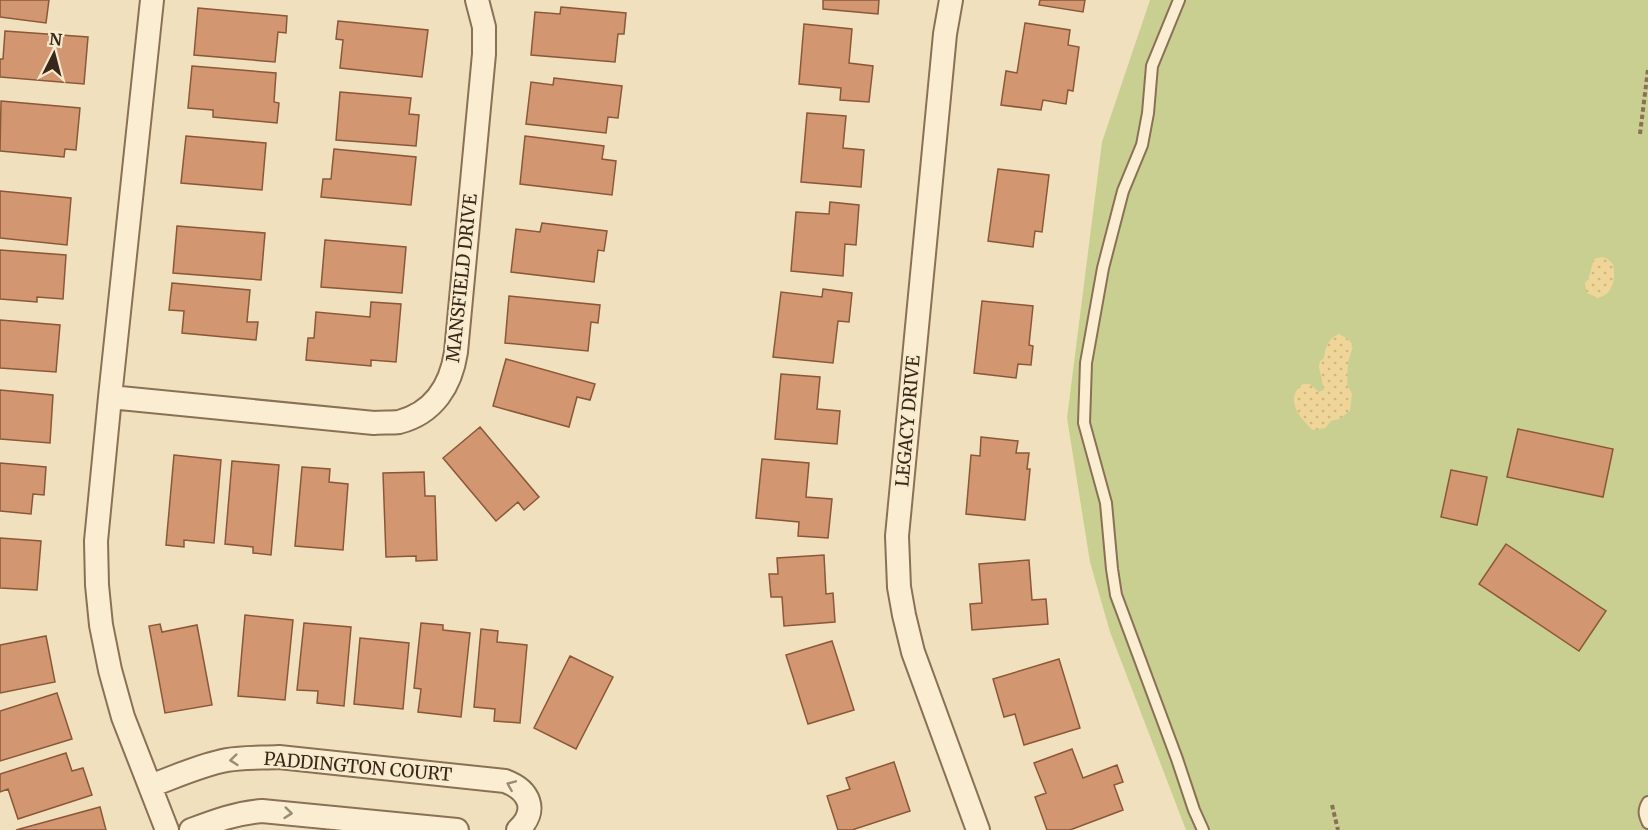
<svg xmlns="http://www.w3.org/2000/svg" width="1648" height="830" viewBox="0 0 1648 830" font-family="Merriweather,serif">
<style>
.grass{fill:#c9cf91}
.sand{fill:url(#sand-dots)}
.building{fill:#d29670;stroke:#8a5839;stroke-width:1.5}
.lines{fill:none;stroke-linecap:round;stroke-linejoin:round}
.lane-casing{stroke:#8a7055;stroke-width:14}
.street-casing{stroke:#8a7055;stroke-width:26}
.path{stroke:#8a7055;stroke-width:4;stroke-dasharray:4.5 3;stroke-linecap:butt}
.lane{stroke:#fbedd1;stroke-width:10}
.street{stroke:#fbedd1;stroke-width:22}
.oneway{stroke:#9a8a76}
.labels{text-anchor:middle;stroke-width:4.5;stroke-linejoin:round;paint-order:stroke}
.street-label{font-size:18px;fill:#38281b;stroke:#f8eacd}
</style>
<defs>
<pattern id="sand-dots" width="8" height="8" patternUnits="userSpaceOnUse" patternTransform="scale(1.5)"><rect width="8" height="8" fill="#efd698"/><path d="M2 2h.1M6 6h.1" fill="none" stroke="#ceb882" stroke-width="1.8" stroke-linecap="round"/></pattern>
</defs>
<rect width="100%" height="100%" fill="#f1e0bd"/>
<path class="grass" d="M1150 0H1648V830H1186L1110 632 1090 562 1067 418 1102 142Z"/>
<path class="sand" d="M1602 257 1608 259 1613 264C1616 279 1613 295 1597 298L1587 293 1585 284 1589 277 1594 259Z
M1339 334C1361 346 1350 346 1348 365 1347 372 1348 377 1347 384L1352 394 1350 411 1339 419 1331 421 1325 428 1313 430C1299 418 1284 398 1303 384H1310L1319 392 1324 390 1319 367 1320 361 1324 358C1326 347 1327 339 1339 334Z"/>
<path class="building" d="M0 0H49L46 23 0 17Z
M823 0H879L878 14 823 9Z
M1040 0H1085L1083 12 1039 5Z
M561 7 626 13 624 34H618L615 62 531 55 535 12 560 14Z
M198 8 287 16 286 33 278 32 275 62 194 55Z
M338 21 428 30 422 77 340 68 343 40 336 39Z
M1025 23 1070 30 1068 45 1079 47 1073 91 1068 90 1066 104 1043 100 1041 110 1001 105 1006 71 1017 73Z
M804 24 852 29 849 63 873 66 869 102 840 100 841 88 799 84Z
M5 31 88 37 84 84 0 77V59H3Z
M192 66 276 73 274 102 279 103 277 123 213 117V110L188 108Z
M554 78 622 86 618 118 608 117 606 133 526 124 531 82 553 85Z
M340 92 411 98 409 114 419 115 416 146 336 140Z
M1 101 80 108 76 150 65 149 64 157 0 151Z
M807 113 846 116 843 148 864 150 861 187 801 182Z
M186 136 266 143 262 190 181 183Z
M525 136 604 146 602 159 616 161 612 195 520 184Z
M334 149 416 157 411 205 321 197 323 179H331Z
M998 169 1049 175 1042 232 1035 231 1033 247 988 241Z
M0 191 71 198 67 245 0 238Z
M830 202 859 205 856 245 845 244 843 276 791 271 796 212 829 214Z
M542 223 607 231 604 251 598 250 594 282 511 272 516 229 540 232Z
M177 226 265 233 261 280 173 273Z
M325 240 406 247 402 293 321 287Z
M0 250 66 255 63 299 37 297V302L0 299Z
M172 283 250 290 247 322H258L256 340 182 333 184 311 169 310Z
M823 289 852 293 849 322 838 321 833 363 773 357 781 292 822 297Z
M509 296 600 305 598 323 591 322 588 351 505 343Z
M982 301 1033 306 1029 345 1033 346 1031 365 1018 364 1016 378 974 373Z
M371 302 401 304 396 362 371 360V366L306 360 308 338H314L316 312 370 317Z
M0 320 60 325 56 372 0 368Z
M506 359 595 384 590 400 577 397 569 427 493 406Z
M781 374 820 377 817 409 840 411 837 444 775 439Z
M0 390 53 395 50 443 0 439Z
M480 427 539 497 524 510 518 502 496 521 443 458Z
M1518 429 1613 449 1603 497 1507 477Z
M981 437 1018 441 1016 453H1029L1027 469H1030L1025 520 966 514 971 455 980 456Z
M174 455 221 460 214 543 184 540V547L166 545Z
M762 459 809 463 806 497 832 499 828 538 798 536 799 522 756 518Z
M232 461 279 465 271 555 253 553V547L225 544Z
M0 463 46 467 44 495 33 494 31 514 0 511Z
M302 467 330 469 329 482 348 484 343 550 295 546Z
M1451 470 1487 477 1477 525 1441 517Z
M424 472 425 496H435L437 560 416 561V556L386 557 383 473Z
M0 538 41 541 37 590 0 588Z
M1506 544 1606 611 1579 651 1479 584Z
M824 555 826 594 833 593 835 622 784 626 782 597H771L769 574H778L777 558Z
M1029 560 1032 600 1046 599 1048 624 972 630 970 604 982 603 979 564Z
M245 615 293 620 285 700 238 696Z
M304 623 351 627 344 706 317 703 318 691 297 690Z
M421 623 443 625V630L470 633 461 717 418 712 421 689 414 688Z
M160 624 162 632 197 625 212 705 165 713 149 626Z
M481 629 498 631 497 642 527 645 520 723 494 721 495 709 474 707Z
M46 636 55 682 0 693V645Z
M360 638 409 643 403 709 354 704Z
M832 641 854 710 808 724 786 655Z
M570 656 613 677 576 749 534 728Z
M1059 659 1080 728 1024 745 1015 714 1004 717 993 679Z
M57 693 72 739 0 761V711Z
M1072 749 1083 778 1117 765 1123 782 1114 785 1123 810 1070 830H1047L1035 797 1046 793 1034 763Z
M66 753 72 771 83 768 92 795 18 819 8 789 0 792V774Z
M894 762 910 811 852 830H838L827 796 850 789 846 778Z
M100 807 106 830H16Z"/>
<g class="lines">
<defs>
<path id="lane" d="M1179 0 1152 66 1148 113 1142 145 1123 191 1103 268 1086 363 1084 423 1106 503 1112 569 1116 595 1177 759 1194 810 1203 830
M1648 802C1643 810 1644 815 1648 823"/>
<path id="street" d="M152 0 110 397 96 541 97 585 101 625 110 670 123 717 167 830
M951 0 945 34 897 536 899 587 904 615 913 652 978 830
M110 397 374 423C382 422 391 423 399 422 434 413 451 385 456 352L484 54V27L477 0
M150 786C175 777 200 765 227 760 244 757 262 758 279 757L505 781C529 790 539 810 518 830
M191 830C215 821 236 813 262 811L457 830"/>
</defs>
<use href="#lane" class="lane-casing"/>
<use href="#street" class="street-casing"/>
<path class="path" d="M1640 134 1648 69
M1332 805 1338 830"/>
<use href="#lane" class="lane"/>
<use href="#street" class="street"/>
</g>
<defs><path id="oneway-chevron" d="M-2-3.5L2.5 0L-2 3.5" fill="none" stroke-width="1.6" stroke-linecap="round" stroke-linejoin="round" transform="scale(1.5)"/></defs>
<g class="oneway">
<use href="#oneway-chevron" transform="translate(234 760) rotate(174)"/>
<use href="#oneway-chevron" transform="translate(511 785) rotate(-157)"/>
<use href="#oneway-chevron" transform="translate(288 813) rotate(6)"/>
</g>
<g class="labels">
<g class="street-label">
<text transform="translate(462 278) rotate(-84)" y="6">MANSFIELD DRIVE</text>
<text transform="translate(908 421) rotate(-85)" y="6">LEGACY DRIVE</text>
<text transform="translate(358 767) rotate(5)" y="6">PADDINGTON COURT</text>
</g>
</g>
<g transform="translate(54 54) rotate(6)" stroke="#f8eacd" stroke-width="4.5" paint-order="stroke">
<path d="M0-4.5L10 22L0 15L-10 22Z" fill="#38281b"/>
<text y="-9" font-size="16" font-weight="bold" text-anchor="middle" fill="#38281b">N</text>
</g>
</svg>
